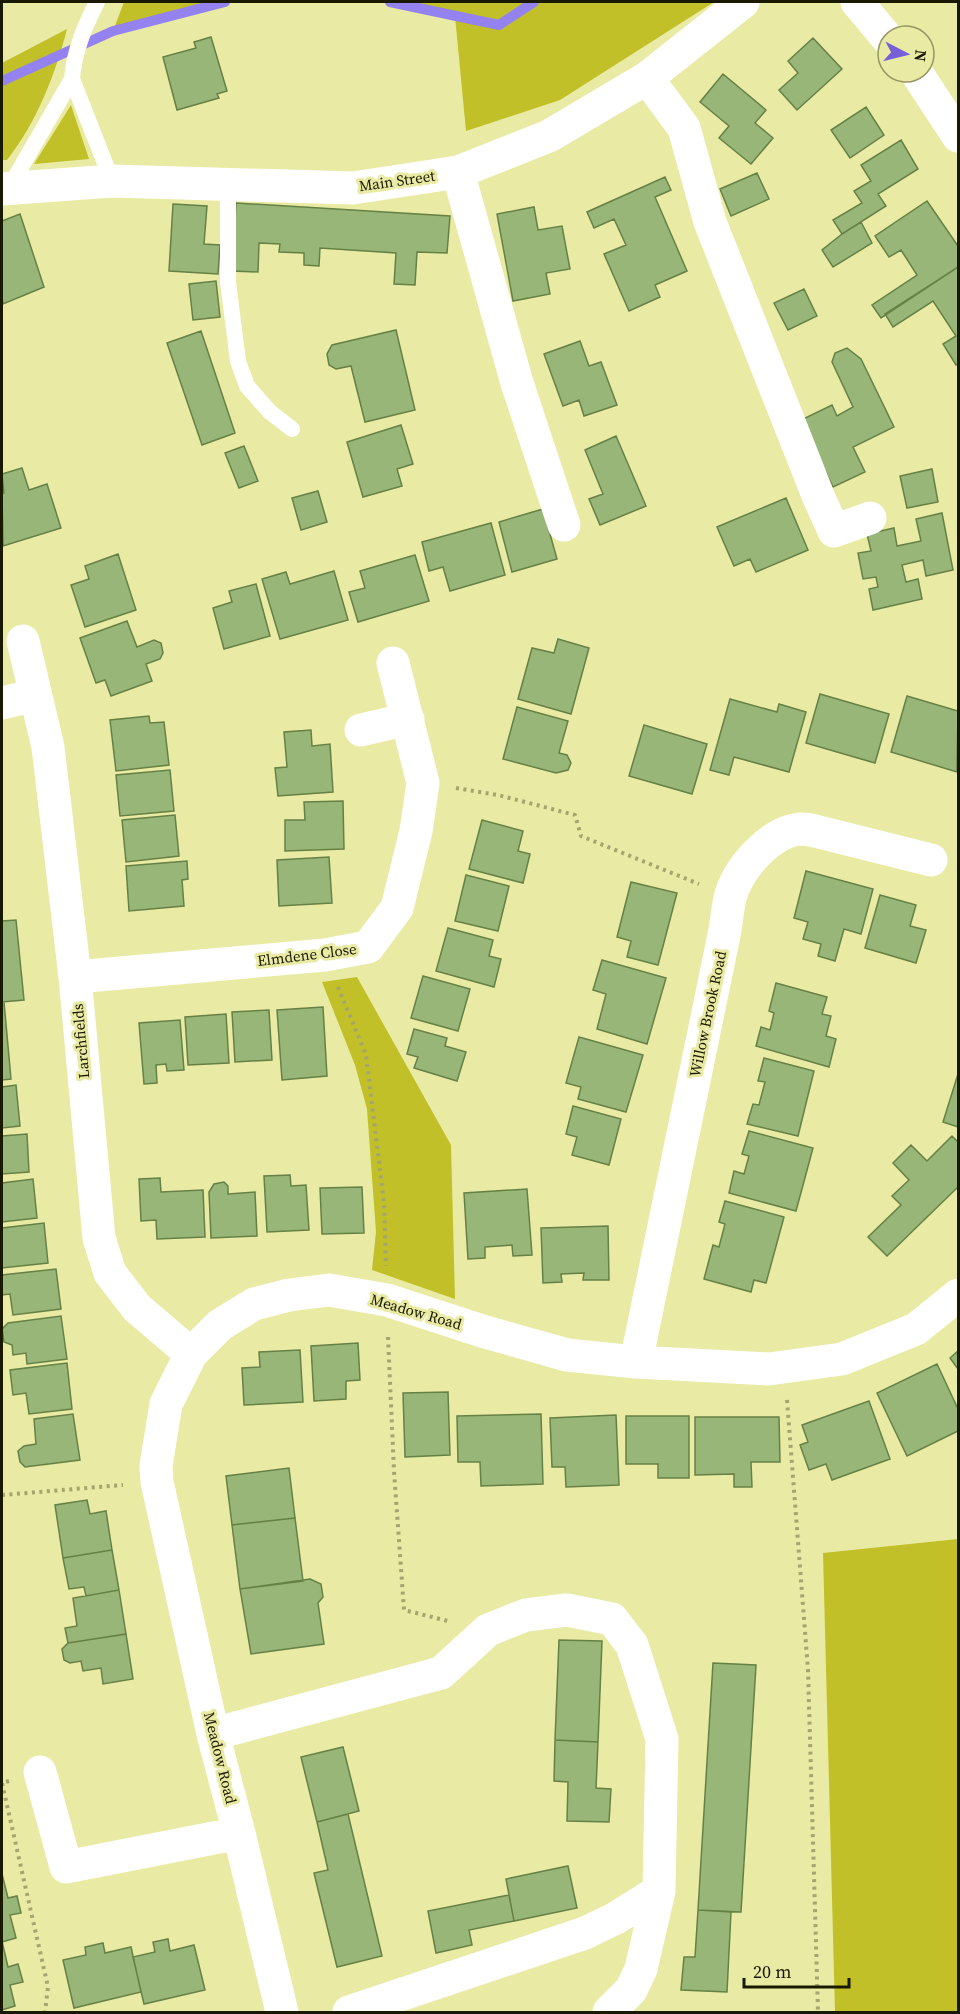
<svg xmlns="http://www.w3.org/2000/svg" width="960" height="2014" viewBox="0 0 960 2014" font-family="'Source Serif 4',serif">
<style>
.green{fill:#c1c028}
.lines{fill:none;stroke-linecap:round;stroke-linejoin:round}
.stream{stroke:#9482f1;stroke-width:10}
.building{fill:#98b677;stroke:#668145;stroke-width:1.5}
.path{stroke:#a5a56d;stroke-width:4;stroke-dasharray:3 4.5;stroke-linecap:butt}
.service{stroke:#fff;stroke-width:16}
.minor{stroke:#fff;stroke-width:33}
.labels{text-anchor:middle;stroke-width:6;stroke-linejoin:round;paint-order:stroke}
.street-label{font-size:15px;fill:#191900;stroke:#e9eaa3}
</style>
<rect width="100%" height="100%" fill="#e9eaa3"/>
<path class="green" d="M124 2H229L113 31Z
M390 2H714L560 100 466 131 455 16Z
M67 29C55 75 37 122 7 160H2V63Z
M71 105 89 159 34 164Z
M357 977 451 1145 455 1299 372 1270 376 1232 367 1109 355 1065 322 982Z
M958 1539V2012H835L823 1553Z"/>
<g class="lines">
<path class="stream" d="M390 2 499 25 534 2
M2 81 113 31 225 2"/>
</g>
<path class="building" d="M211 37 227 91 217 94 219 98 177 110 163 57 196 48 194 42Z
M813 38 842 69 797 110 779 90 798 73 788 61Z
M723 74 766 110 755 123 773 138 751 164 719 138 729 126 700 102Z
M866 107 884 135 850 158 831 130Z
M901 140 918 169 878 194 886 206 842 234 833 220 862 203 854 191 871 181 861 165Z
M757 173 769 199 731 216 720 189Z
M665 177 671 190 655 197 687 271 655 285 660 297 629 311 604 254 626 245 614 219 594 228 587 212Z
M927 201 958 246V267L881 318 872 305 917 275 901 250 889 257 875 236Z
M236 203 450 216 447 253 417 252 415 285 394 284 396 253 320 248 319 266 304 265V253L279 252 280 244 259 243 258 272 232 271Z
M173 204 207 206 204 244 220 245 218 274 169 271Z
M534 207 538 230 562 226 570 269 546 273 550 294 513 301 497 214Z
M20 214 44 287 3 304 2 297V221Z
M861 222 872 243 833 267 822 250 842 234Z
M958 267V364L956 365 943 344 956 336 933 301 893 327 885 314Z
M216 281 220 317 193 320 189 284Z
M804 289 817 316 788 330 774 303Z
M396 330 415 410 365 422 351 366 336 369 329 365 327 354 332 345Z
M201 331 235 433 202 445 167 343Z
M580 341 589 366 601 362 617 405 584 416 579 400 563 406 544 354Z
M847 348 861 359 894 427 853 447 865 472 833 487 801 420 832 405 837 416 853 407 832 362 835 353Z
M401 425 413 464 397 469 402 486 363 497 347 442Z
M616 436 646 506 600 525 589 499 603 494 585 450Z
M244 446 258 481 239 488 225 453Z
M22 468 29 490 47 484 61 528 3 546 2 494 4 493 2 474Z
M932 469 938 502 907 508 900 476Z
M318 491 327 522 301 530 292 498Z
M786 498 808 550 756 572 750 559 734 566 717 527Z
M543 509 557 559 512 572 499 522Z
M942 513 953 570 926 576 923 560 902 565 906 582 918 579 922 599 873 610 869 589 878 587 876 577 863 579 858 553 871 551 867 534 894 528 897 546 921 541 916 519Z
M491 523 505 575 450 591 443 567 429 571 422 542Z
M118 554 136 610 85 627 71 585 89 579 85 566Z
M415 555 429 601 358 622 349 592 365 588 360 571Z
M334 571 348 620 280 639 262 579 286 572 290 584Z
M256 584 270 636 224 649 213 608 232 602 229 591Z
M127 621 137 647 154 640 161 643 163 653 160 659 146 664 152 681 111 696 105 680 96 683 80 638Z
M558 639 589 648 571 714 518 699 532 648 554 653Z
M820 694 889 714 875 763 806 743Z
M907 696 958 711 957 772 891 752Z
M730 699 777 712 779 704 806 712 789 772 734 757 729 775 710 770Z
M517 707 568 721 559 753 567 755 571 763 568 770 556 773 503 759Z
M149 716 150 723 164 722 169 765 116 771 110 720Z
M644 725 707 744 692 794 629 776Z
M311 730 312 746 330 744 333 792 278 796 275 768 287 767 284 732Z
M170 770 174 811 120 816 116 775Z
M343 801 344 849 285 851V820H305L304 802Z
M175 815 179 856 126 862 122 820Z
M482 820 523 831 518 851 530 854 523 883 469 869Z
M329 857 332 903 279 906 277 860Z
M187 861 188 879 182 880 184 906 129 911 126 866Z
M806 871 873 889 861 934 844 929 835 961 818 956 821 944 803 939 808 922 794 918Z
M466 875 509 886 498 931 455 921Z
M631 882 677 893 658 965 627 957 631 941 617 937Z
M880 895 916 905 910 926 926 930 916 963 865 948Z
M16 920 24 1000 2 1002V921Z
M448 928 493 940 489 956 501 959 494 987 436 971Z
M602 960 666 978 647 1044 597 1029 606 994 593 990Z
M423 976 470 989 458 1031 411 1018Z
M776 983 827 997 822 1014 831 1016 826 1036 836 1039 829 1067 756 1046 761 1027 770 1030 774 1013 769 1011Z
M2 1002H4L11 1079 2 1080Z
M323 1007 327 1076 282 1080 277 1010Z
M269 1010 272 1060 235 1062 232 1012Z
M226 1014 229 1063 188 1065 185 1017Z
M180 1020 184 1070 167 1071 166 1064 156 1065 157 1083 144 1084 139 1023Z
M414 1029 447 1038 445 1046 466 1052 457 1081 414 1068 418 1057 407 1054Z
M579 1037 643 1055 626 1112 578 1099 581 1087 566 1083Z
M764 1058 814 1071 798 1136 747 1124 753 1104 759 1105 765 1082 758 1081Z
M958 1074V1127L943 1122Z
M16 1085 20 1126 2 1128V1087Z
M573 1106 621 1119 609 1165 572 1155 577 1137 566 1134Z
M749 1131 813 1148 796 1211 729 1193 734 1171 744 1174 749 1156 742 1154Z
M27 1134 29 1172 2 1174V1136Z
M952 1136 958 1142V1187L887 1256 868 1237 901 1205 892 1196 909 1180 893 1163 911 1145 927 1161Z
M290 1175 291 1186 306 1185 309 1230 267 1232 264 1176Z
M160 1178 161 1192 203 1190 205 1237 157 1239 156 1220 141 1221 139 1179Z
M33 1179 37 1218 2 1222V1183Z
M224 1182 228 1186V1194L255 1192 257 1236 211 1238 209 1192 214 1184Z
M362 1187 364 1233 322 1234 320 1188Z
M527 1189 532 1255 513 1256 512 1245 485 1247V1258L468 1259 464 1193Z
M725 1201 784 1217 766 1283 754 1280 751 1292 704 1279 713 1245 719 1247 725 1224 719 1222Z
M44 1223 48 1263 2 1268V1228Z
M608 1226 609 1280H583L584 1273 561 1274 562 1282 543 1283 541 1228Z
M56 1269 61 1309 13 1315 10 1294 2 1295V1275Z
M61 1316 67 1359 27 1364 26 1353 13 1355 12 1345 4 1342 2 1329 8 1323Z
M358 1343 360 1380 346 1381V1399L314 1401 311 1346Z
M300 1350 303 1402 244 1405 242 1368 260 1367 259 1352Z
M958 1351V1369L950 1358Z
M67 1363 72 1409 29 1414 26 1393 13 1395 10 1370Z
M937 1364 958 1409V1431L907 1456 877 1393Z
M448 1392 450 1455 405 1457 403 1393Z
M869 1401 890 1459 832 1480 826 1464 809 1470 800 1445 808 1442 802 1425Z
M73 1414 80 1460 25 1467 20 1462 18 1451 24 1446 36 1444 34 1419Z
M541 1414 543 1484 481 1486 480 1462H458L457 1416Z
M616 1415 619 1485 566 1487 565 1467H552L550 1418Z
M626 1416H689V1478H658V1464H626Z
M695 1417H779L780 1462H751L752 1487H734V1474L695 1475Z
M289 1468 295 1518 232 1525 226 1476Z
M87 1500 90 1514 106 1511 112 1550 63 1558 55 1505Z
M295 1518 303 1581 240 1589 232 1525Z
M112 1550 119 1590 86 1596 84 1587 69 1589 63 1558Z
M310 1579 321 1584 323 1597 318 1603 324 1644 251 1654 240 1589Z
M119 1590 126 1634 68 1643 65 1628 77 1626 73 1598Z
M126 1634 133 1679 103 1684 101 1668 83 1671 81 1661 70 1663 64 1660 62 1649 68 1643Z
M559 1640 602 1641 598 1742 555 1740Z
M713 1663 756 1665 741 1912 698 1910Z
M555 1740 598 1742 596 1788 611 1789 609 1822 567 1821 568 1782 554 1781Z
M343 1747 359 1811 317 1822 301 1757Z
M348 1814 382 1956 337 1967 314 1873 328 1870 317 1822Z
M568 1866 577 1908 514 1921 506 1879Z
M2 1874 8 1898 17 1896 21 1913 10 1915 16 1938 2 1942Z
M509 1895 514 1921 469 1930 472 1945 436 1953 428 1911Z
M698 1910 731 1912 727 1992 681 1990 684 1957H695Z
M168 1939 170 1951 194 1945 205 1990 144 2004 133 1957 155 1952 153 1942Z
M2 1941 8 1967 18 1964 23 1982 10 1985 15 2006 2 2010Z
M103 1943 105 1953 131 1947 141 1992 74 2008 63 1960 86 1955 85 1947Z"/>
<g class="lines">
<path class="path" d="M456 788 498 795 575 815 581 836 699 884
M338 987 366 1055 384 1203 386 1266
M388 1337 394 1471 404 1610 448 1621
M787 1400 808 1670 818 2012
M2 1495 123 1485
M9 1781 2 1783 48 1987 45 2012"/>
<path class="service" d="M72 79 112 181
M228 184V282L238 361 247 386 270 412 292 429
M9 188 72 79C74 51 85 26 97 2"/>
<path class="minor" d="M857 2 888 39
M916 72 958 136
M647 78 684 128 710 222 819 498 834 531 870 518
M458 172 517 383 564 525
M2 189 112 181 353 188 458 172 549 136 647 78 743 2
M23 641 48 747 75 977 99 1238 110 1273 137 1308 191 1354
M2 703 35 695
M361 730 408 719
M75 977 325 955 368 947 397 908 416 831 423 783 393 663
M636 1362 723 940C726 927 727 912 730 898 737 870 770 831 801 829 806 829 811 830 815 831L931 860
M213 1734 441 1673 488 1630 526 1615 567 1610 612 1619 632 1645 662 1739 659 1891 616 1918 585 1933 349 2012
M40 1772 66 1867 239 1833
M282 2012 239 1833 213 1734 157 1482 156 1466 166 1404 191 1354 220 1325 254 1304 289 1295 329 1290 387 1300 482 1331 567 1355 636 1362 769 1369 842 1359 916 1329 958 1295
M609 2012 631 1990 641 1969 659 1891"/>
</g>
<g class="labels">
<g class="street-label">
<text transform="translate(397 181) rotate(-8)" y="5">Main Street</text>
<text transform="translate(307 955) rotate(-7)" y="5">Elmdene Close</text>
<text transform="translate(708 1014) rotate(-78)" y="5">Willow Brook Road</text>
<text transform="translate(81 1041) rotate(-95)" y="5">Larchfields</text>
<text transform="translate(416 1312) rotate(16)" y="5">Meadow Road</text>
<text transform="translate(220 1758) rotate(76)" y="5">Meadow Road</text>
</g>
</g>
<rect width="960" height="2014" fill="none" stroke="#191900" stroke-width="6"/>
<g transform="translate(906 54) rotate(97)"><circle r="28" fill="#e9eaa3" stroke="#969662" stroke-width="1.5"/>
<path d="M0-4.5L10 22L0 15L-10 22Z" fill="#785fda"/>
<text y="-9" font-size="16" font-weight="bold" text-anchor="middle" fill="#191900">N</text>
</g>
<path d="M744 1978v9h105v-9" fill="none" stroke="#191900" stroke-width="3"/>
<text x="753" y="1978" font-size="18" fill="#191900" stroke="#e9eaa3" stroke-width="4.5" paint-order="stroke">20 m</text>
</svg>
